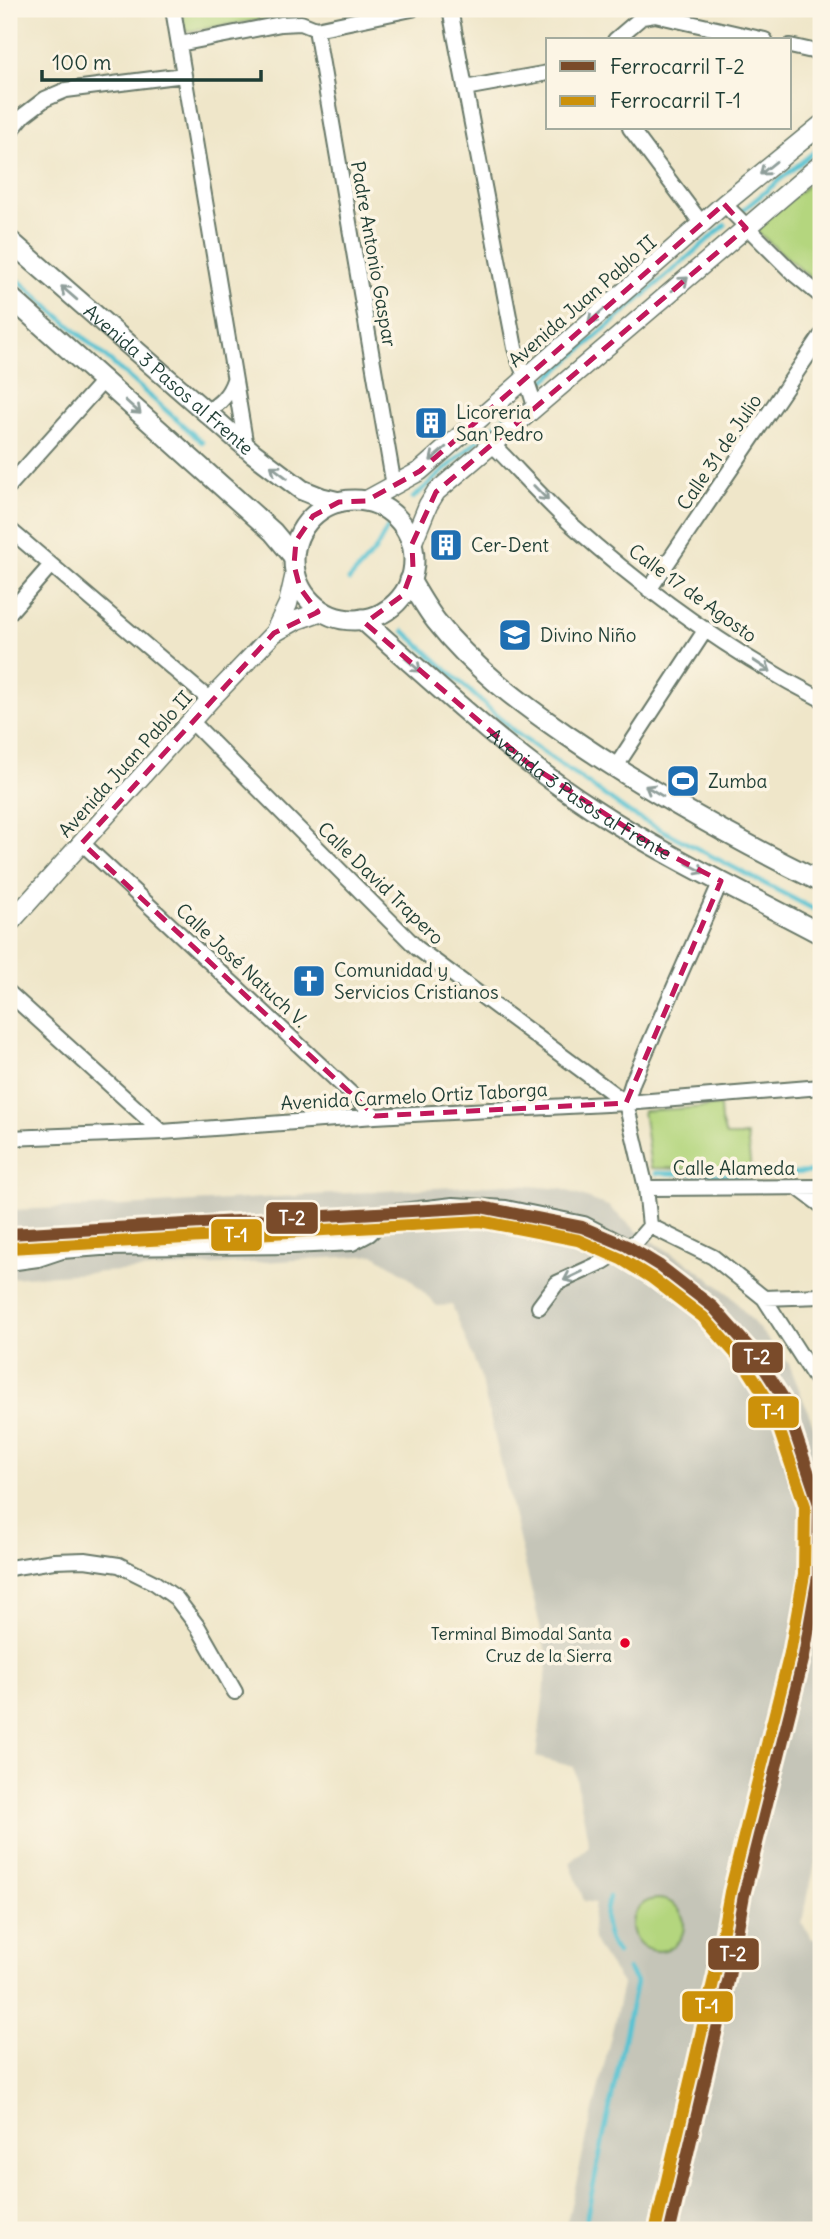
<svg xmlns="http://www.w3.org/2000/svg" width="830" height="2239" viewBox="0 0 830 2239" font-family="Delius,sans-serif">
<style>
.industrial{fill:#c5c5b8}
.green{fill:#b4d67e;stroke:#6a8a59;stroke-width:2}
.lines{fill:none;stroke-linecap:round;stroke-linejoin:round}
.stream{stroke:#57c2d2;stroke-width:4.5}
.minor-casing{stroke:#687868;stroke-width:18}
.tertiary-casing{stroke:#687868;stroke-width:21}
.secondary-casing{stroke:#687868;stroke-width:23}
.minor{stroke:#fff;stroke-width:14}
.tertiary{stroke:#fff;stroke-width:18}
.secondary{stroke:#fff;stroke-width:19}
.rail-1-casing{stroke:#fcf5e5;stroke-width:18}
.rail-2-casing{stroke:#fcf5e5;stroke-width:18}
.rail-1{stroke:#7a4b2a;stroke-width:12}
.rail-2{stroke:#cc910a;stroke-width:12}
.oneway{stroke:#8f9e9a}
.marked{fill:none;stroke:#c2185b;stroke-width:5;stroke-dasharray:14 9;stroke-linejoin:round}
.bus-dot{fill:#e4002b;stroke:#fcf5e5;stroke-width:2.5}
.labels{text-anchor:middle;stroke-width:7;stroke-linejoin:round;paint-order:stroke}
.bus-label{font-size:17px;fill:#1f3d34;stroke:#fcf5e5;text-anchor:end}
.street-label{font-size:19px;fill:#1f3d34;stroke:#fcf5e5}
.poi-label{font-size:19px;fill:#1f3d34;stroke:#fcf5e5;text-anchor:start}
.line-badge{stroke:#fcf5e5;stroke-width:2.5}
.badge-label{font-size:19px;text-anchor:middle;font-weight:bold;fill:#fff}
</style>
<rect width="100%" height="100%" fill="#fcf5e5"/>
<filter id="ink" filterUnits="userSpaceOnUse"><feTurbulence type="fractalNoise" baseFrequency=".0143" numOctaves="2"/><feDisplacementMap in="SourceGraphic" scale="14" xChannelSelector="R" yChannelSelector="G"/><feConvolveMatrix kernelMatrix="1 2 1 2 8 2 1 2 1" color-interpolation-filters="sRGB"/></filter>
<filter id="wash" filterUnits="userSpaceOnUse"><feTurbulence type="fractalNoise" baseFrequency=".00686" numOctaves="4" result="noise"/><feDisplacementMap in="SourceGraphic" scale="28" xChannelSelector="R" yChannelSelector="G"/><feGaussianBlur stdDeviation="1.57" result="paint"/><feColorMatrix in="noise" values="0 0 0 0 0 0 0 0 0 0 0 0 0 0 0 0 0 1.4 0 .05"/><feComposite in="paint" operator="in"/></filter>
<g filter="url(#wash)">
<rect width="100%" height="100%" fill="#efe6c9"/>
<path class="industrial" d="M507 1184 562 1189 608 1206 643 1236 690 1264 730 1295 789 1364 820 1442 821 1449V1837L802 1923 811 1938 821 1941V2230H565L623 1985 597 1947 593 1939 592 1924 595 1903 584 1901 570 1862 589 1846 574 1767 536 1757 548 1660 480 1375 452 1305 437 1306 407 1276 375 1255 9 1278V1210L123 1206Z"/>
<path class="green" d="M182 9H313L314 11 185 32Z
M821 174V287L754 229Z
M720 1106 721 1121 726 1136H747L751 1170 651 1168 643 1111Z
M632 1925a26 26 0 1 1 52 0a26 26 0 1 1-52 0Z"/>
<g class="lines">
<path class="stream" d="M743 210 821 146
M9 272 202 442
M539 386 725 225
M413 498 520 403
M349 580 375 551 388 527
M404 631 516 733 631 814 821 913
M656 1173 736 1175 821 1172
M609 1897C603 1918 604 1935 617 1953
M584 2230 636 1982 628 1969"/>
</g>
</g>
<g filter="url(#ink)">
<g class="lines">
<defs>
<path id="minor" d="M173 9 246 447
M450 9 515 348C521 368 530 387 535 407
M316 29 394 486
M615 40 642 17 655 15 765 40
M179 44 281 24 301 23 316 29 412 9
M790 46 821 53
M465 88 548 73
M630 128 702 224
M9 133 24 115 45 99 66 90 184 75
M724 204 793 273 821 296
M206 412C220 404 229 395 234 380
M493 445C519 471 544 500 572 525 647 592 731 653 821 699
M9 486 104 380
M9 529 210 700
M649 590 821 336
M9 613 51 565
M192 722 417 948 626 1103
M615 768 706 629
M82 843 375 1116
M9 993 162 1132
M626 1103 633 1081 721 881
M9 1138 162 1132 375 1116 626 1103 821 1087
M646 1188 821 1187
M798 1188 821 1205
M650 1226 713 1257 764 1298 821 1387
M9 1263 38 1259 62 1251 101 1248 293 1246 352 1243 369 1234 393 1212 453 1205 506 1208 584 1224 627 1246
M764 1298 821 1296
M539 1307 557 1283 603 1262 638 1240 650 1226 646 1188 626 1103
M9 1568 54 1561 85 1560 119 1565 155 1583 176 1598 198 1627 235 1692"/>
<path id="tertiary" d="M365 501 420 471 724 204 821 125
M412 544 428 505 436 492 821 164
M274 633 288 604 295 573
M9 924 210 700 274 633 297 620 322 611"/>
<g id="secondary">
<path id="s1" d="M9 240 253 453 302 490 322 498 339 502"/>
<path d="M9 296 273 532 293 556"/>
<circle cx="354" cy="560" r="60"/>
<path d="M410 580C418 594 426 608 436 621 472 667 520 703 568 736 648 791 734 839 821 882"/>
<path id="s2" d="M362 619C436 685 509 754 592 808 665 856 744 893 821 934"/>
</g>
</defs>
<use href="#minor" class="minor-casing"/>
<use href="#tertiary" class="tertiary-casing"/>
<use href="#secondary" class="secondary-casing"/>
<use href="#minor" class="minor"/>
<use href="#tertiary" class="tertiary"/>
<use href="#secondary" class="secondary"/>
<defs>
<path id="rail-1" d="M9 1234 481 1207 582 1227 627 1246 660 1266 713 1307 755 1354 784 1399 819 1504 818 1576 804 1656 744 1895 729 1977 670 2230"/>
<path id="rail-2" d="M10 1248 480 1221 578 1240 621 1259 652 1278 703 1317 744 1363 771 1405 805 1506 804 1575 790 1653 730 1892 715 1974 656 2227"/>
</defs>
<use href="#rail-1" class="rail-1-casing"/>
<use href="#rail-2" class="rail-2-casing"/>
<use href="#rail-1" class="rail-1"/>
<use href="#rail-2" class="rail-2"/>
</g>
<defs><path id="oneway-shaft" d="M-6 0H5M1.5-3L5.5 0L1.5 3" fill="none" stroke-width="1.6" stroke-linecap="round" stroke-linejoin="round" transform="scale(1.75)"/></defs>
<g class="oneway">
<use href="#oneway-shaft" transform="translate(768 168) rotate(141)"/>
<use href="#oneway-shaft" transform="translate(680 284) rotate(-40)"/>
<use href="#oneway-shaft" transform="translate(69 293) rotate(-139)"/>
<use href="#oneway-shaft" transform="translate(596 316) rotate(139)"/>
<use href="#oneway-shaft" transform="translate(133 407) rotate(42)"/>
<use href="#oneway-shaft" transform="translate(438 454) rotate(139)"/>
<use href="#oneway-shaft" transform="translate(279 472) rotate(-143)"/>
<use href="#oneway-shaft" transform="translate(541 493) rotate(46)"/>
<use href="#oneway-shaft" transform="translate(413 665) rotate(41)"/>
<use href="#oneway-shaft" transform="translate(762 666) rotate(33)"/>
<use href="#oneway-shaft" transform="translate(654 791) rotate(-149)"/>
<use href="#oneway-shaft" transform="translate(696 868) rotate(27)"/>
<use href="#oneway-shaft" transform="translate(573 1276) rotate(155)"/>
</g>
</g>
<path class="marked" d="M724 204 746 228 436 492 412 544 413 568 403 595 365 623 529 764 662 851 721 881 626 1103 375 1116 82 843 274 633 318 612 300 588 294 565 296 541 313 516 339 502 366 501 420 471Z"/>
<defs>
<symbol id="building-square" viewBox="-11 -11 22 22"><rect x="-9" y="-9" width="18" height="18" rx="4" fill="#1f6fb2" stroke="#fcf5e5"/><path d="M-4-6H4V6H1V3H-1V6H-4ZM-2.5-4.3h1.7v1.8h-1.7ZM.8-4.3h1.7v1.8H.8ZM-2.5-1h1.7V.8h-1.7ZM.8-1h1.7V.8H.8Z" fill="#fff"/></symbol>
<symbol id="school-square" viewBox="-11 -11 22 22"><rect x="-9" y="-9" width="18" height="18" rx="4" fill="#1f6fb2" stroke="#fcf5e5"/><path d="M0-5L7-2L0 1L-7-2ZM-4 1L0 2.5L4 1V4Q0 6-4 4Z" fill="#fff"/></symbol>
<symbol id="stadium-square" viewBox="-11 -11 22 22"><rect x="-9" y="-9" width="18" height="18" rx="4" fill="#1f6fb2" stroke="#fcf5e5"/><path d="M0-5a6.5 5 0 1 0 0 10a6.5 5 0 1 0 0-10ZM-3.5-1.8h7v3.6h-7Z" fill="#fff"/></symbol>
<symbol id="church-square" viewBox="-11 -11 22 22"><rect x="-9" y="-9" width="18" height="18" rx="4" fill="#1f6fb2" stroke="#fcf5e5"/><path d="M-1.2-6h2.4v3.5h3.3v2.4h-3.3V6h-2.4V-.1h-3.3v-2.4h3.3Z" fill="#fff"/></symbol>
</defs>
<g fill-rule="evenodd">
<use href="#building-square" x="412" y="404" width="38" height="38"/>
<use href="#building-square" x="427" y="526" width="38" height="38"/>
<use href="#school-square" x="496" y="616" width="38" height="38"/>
<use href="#stadium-square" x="664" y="762" width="38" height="38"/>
<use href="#church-square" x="290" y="962" width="38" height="38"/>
</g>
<circle class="bus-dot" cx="625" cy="1643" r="6"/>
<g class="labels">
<g class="bus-label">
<text x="612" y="1640">Terminal Bimodal Santa<tspan x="612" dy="22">Cruz de la Sierra</tspan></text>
</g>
<g class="street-label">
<text transform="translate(374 254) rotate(80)" y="7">Padre Antonio Gaspar</text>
<text transform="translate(582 301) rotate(-41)" y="7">Avenida Juan Pablo II</text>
<text dy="7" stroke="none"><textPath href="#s1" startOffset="212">Avenida 3 Pasos al Frente</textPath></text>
<text transform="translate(719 452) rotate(-56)" y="7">Calle 31 de Julio</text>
<text transform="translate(693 593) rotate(36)" y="7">Calle 17 de Agosto</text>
<text transform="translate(125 764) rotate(-48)" y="7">Avenida Juan Pablo II</text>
<text dy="7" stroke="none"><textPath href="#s2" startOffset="280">Avenida 3 Pasos al Frente</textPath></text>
<text transform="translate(381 883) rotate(44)" y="7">Calle David Trapero</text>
<text transform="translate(242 965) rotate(43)" y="7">Calle José Natuch V.</text>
<text transform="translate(414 1096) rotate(-3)" y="7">Avenida Carmelo Ortiz Taborga</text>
<text x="734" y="1175">Calle Alameda</text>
</g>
<g class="poi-label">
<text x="456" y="419">Licoreria<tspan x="456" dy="22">San Pedro</tspan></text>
<text x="471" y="552">Cer-Dent</text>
<text x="540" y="642">Divino Niño</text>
<text x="708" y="788">Zumba</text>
<text x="334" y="977">Comunidad y<tspan x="334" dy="22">Servicios Cristianos</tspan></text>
</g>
</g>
<g class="line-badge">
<rect x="265" y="1201" width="54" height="34" rx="7" fill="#7a4b2a"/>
<rect x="210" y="1218" width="53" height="34" rx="7" fill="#cc910a"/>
<rect x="731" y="1341" width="53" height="33" rx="7" fill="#7a4b2a"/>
<rect x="747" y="1395" width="53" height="34" rx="7" fill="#cc910a"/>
<rect x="707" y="1937" width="53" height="34" rx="7" fill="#7a4b2a"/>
<rect x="681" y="1990" width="53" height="33" rx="7" fill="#cc910a"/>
</g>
<g class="badge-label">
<text x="292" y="1225">T-2</text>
<text x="236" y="1242">T-1</text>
<text x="757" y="1364">T-2</text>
<text x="773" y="1419">T-1</text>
<text x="733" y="1961">T-2</text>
<text x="707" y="2013">T-1</text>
</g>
<rect width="830" height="2239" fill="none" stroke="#fcf5e5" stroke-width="35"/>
<rect x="546" y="38" width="245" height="91" fill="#fcf5e5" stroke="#a4ab9e" stroke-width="2"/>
<rect x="560" y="61" width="35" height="10" fill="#7a4b2a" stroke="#a4ab9e" stroke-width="2"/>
<text x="610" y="74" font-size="21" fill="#1f3d34">Ferrocarril T-2</text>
<rect x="560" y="96" width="35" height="10" fill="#cc910a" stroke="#a4ab9e" stroke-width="2"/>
<text x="610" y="108" font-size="21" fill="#1f3d34">Ferrocarril T-1</text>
<path d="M42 70v10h219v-10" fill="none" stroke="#1f3d34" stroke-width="3.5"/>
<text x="52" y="70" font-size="21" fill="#1f3d34" stroke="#fcf5e5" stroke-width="5" paint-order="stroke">100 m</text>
</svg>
